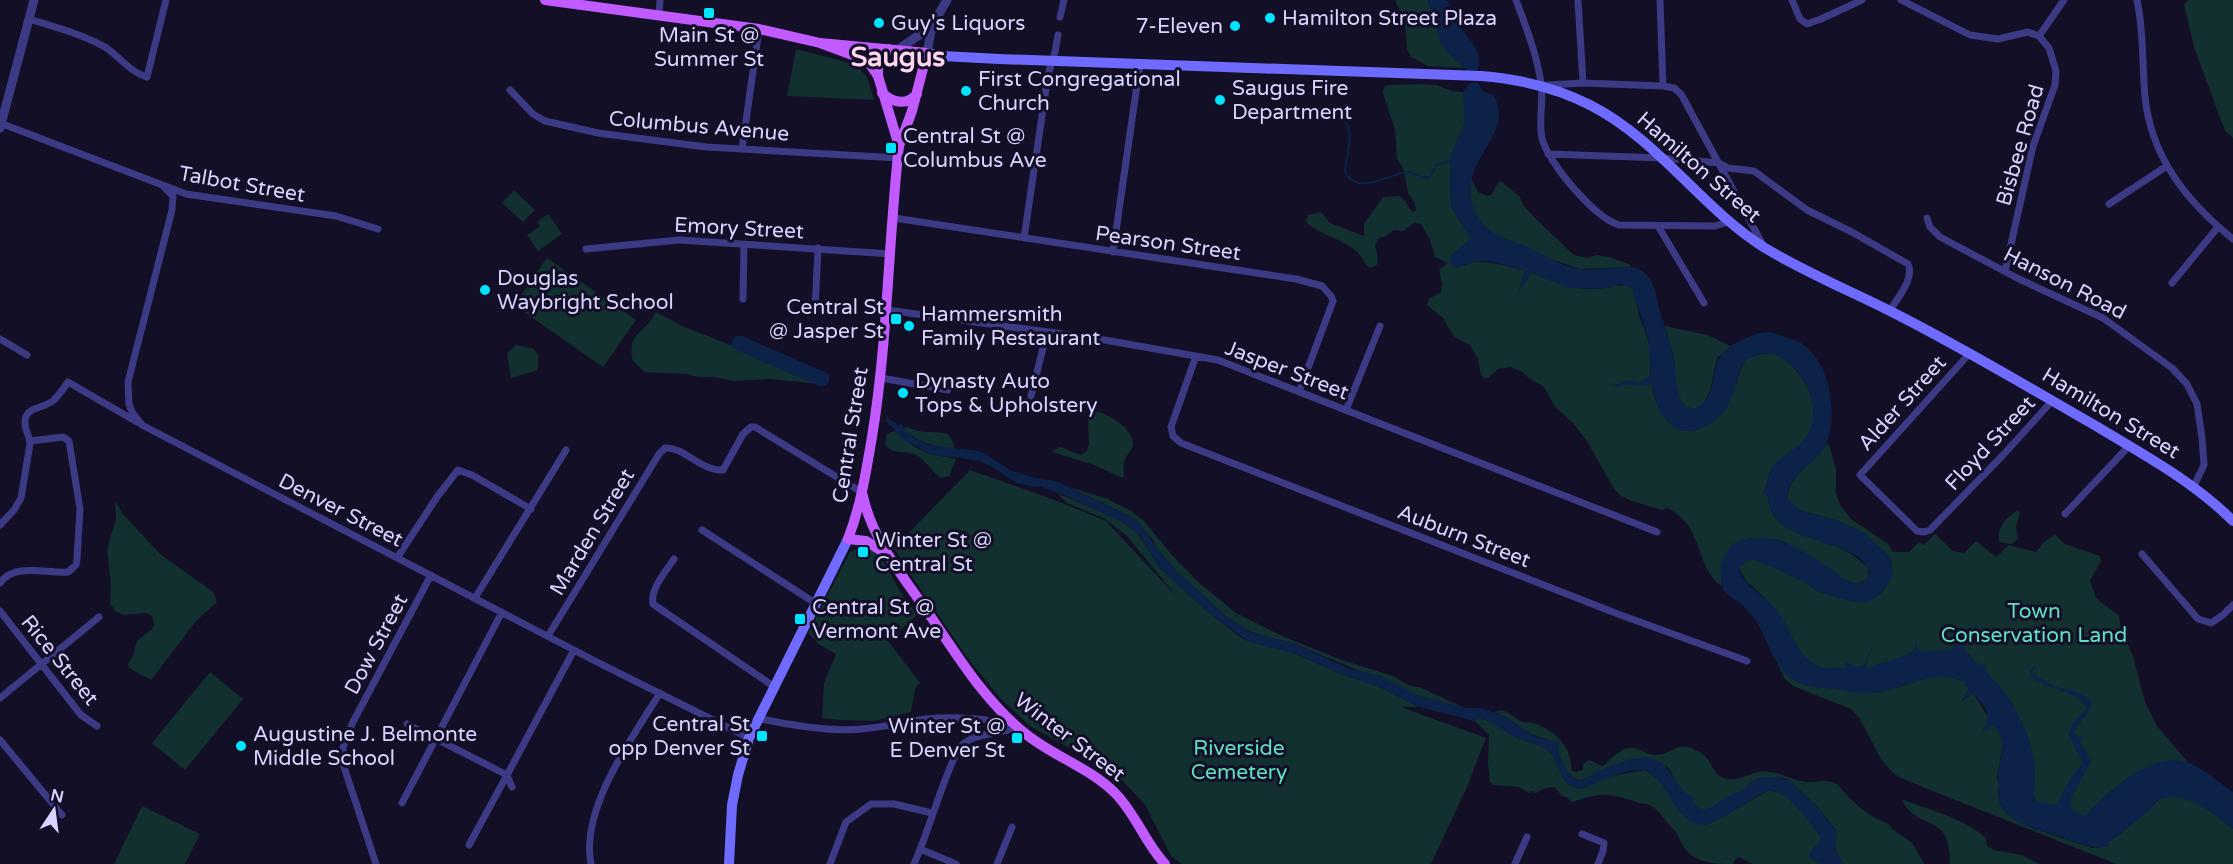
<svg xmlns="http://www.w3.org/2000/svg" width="2233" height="864" viewBox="0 0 2233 864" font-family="'Varela Round',sans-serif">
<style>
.green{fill:#12302f}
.water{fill:#0c2248}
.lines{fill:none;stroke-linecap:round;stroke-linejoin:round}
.stream{stroke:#0c2248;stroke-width:2}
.river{stroke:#0c2248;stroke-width:15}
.minor{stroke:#3d3a85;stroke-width:7}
.tertiary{stroke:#3d3a85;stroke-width:9}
.secondary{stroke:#6f6bff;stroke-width:10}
.primary{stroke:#c25bff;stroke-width:10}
.poi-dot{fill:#00e5ff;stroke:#130f26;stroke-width:2}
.labels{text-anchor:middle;stroke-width:6;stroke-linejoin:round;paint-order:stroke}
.poi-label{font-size:21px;fill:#d9d4ff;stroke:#130f26;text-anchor:start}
.street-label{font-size:21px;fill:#d9d4ff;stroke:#130f26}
.park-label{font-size:21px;fill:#5fe0c0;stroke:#130f26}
.district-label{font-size:27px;font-weight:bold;fill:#ffd6f0;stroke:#130f26}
</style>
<rect width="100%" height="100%" fill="#130f26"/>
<path class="green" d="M1395 0H1428C1437 29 1439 48 1465 68L1428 66 1411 57 1407 49 1405 24Z
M2188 0H2233V138L2225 131 2195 50 2184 5Z
M796 49 857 65 867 77 874 100 787 96Z
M1419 84 1436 85 1452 91 1463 92 1465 122 1451 156 1450 186 1452 209 1470 237 1468 243 1451 255 1454 267C1463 268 1468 262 1476 262 1493 261 1508 267 1524 270L1525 272 1518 292 1531 273C1551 277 1568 289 1591 289 1606 290 1617 281 1632 288 1637 295 1637 302 1638 310 1640 322 1647 333 1649 345 1652 357 1649 370 1651 382 1659 428 1688 450 1724 410 1737 395 1735 374 1747 359 1763 352 1775 350 1789 363 1809 381 1825 416 1804 441 1796 450 1783 455 1775 464 1767 472 1769 484 1763 493L1768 496C1769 534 1815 536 1842 549 1852 554 1860 560 1868 568L1869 577 1859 584 1849 582 1784 542C1761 535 1730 535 1722 563 1720 571 1722 579 1721 586 1694 565 1705 528 1668 508L1662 510 1632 501 1621 496 1614 489 1587 441 1573 423 1555 407 1544 387 1530 379 1521 371 1510 367 1498 369 1488 378H1484L1481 375 1478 359 1470 345 1454 337 1443 318 1427 305 1430 298 1441 292 1442 284 1439 269 1448 263 1435 257 1430 240 1421 224 1414 223 1403 231 1394 230 1386 236 1379 238 1375 246 1378 258 1377 265 1370 268C1364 263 1360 254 1355 250 1340 238 1320 235 1306 222L1308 215 1321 212 1330 223 1364 236V224L1383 197 1400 196 1405 201 1412 212 1416 211 1415 204 1408 193 1404 170 1397 159 1395 130 1383 93 1384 87 1388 85Z
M1471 178 1478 192 1487 196 1492 194 1498 182H1502L1519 196 1524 206 1537 220 1574 255 1588 258 1597 255 1609 257 1629 264 1631 267 1580 269 1550 259 1523 254 1480 225 1470 198Z
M514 190 535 210 523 222 502 203Z
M548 214 562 234 538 251 527 235 540 226 537 222Z
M547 258 636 320 603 367 514 305Z
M656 312 682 326 746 351 820 384 769 379 734 381 714 377H698L687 374 645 372 633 361C628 340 635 337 648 324 652 320 653 316 656 312Z
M1665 326 1707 335 1731 346 1717 358 1710 391 1703 404 1695 409 1686 407C1674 394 1676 376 1674 360 1672 348 1668 337 1665 326Z
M516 345 534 349 538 354V370L511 378 507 353Z
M1095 411C1109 414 1132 428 1133 443 1133 451 1127 453 1125 460 1122 466 1125 472 1123 478L1094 465 1052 452 1060 447 1081 455 1087 451 1089 444 1088 417Z
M908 427C921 435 933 430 948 434L953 442 954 448C933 447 920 443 904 430V428Z
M895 431 916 448 930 454 956 459 949 476 940 478C931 470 923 456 911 453 900 451 892 454 885 444L887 434Z
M1826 444H1829L1836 469V493L1840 505 1851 519 1888 544 1893 552H1909L1919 542 1924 545 1935 534 1953 551 1964 553 1976 541 1996 557 2009 545 2036 552 2045 541 2055 535 2065 544 2100 556 2101 561 2090 581 2096 598 2119 616 2121 629 2133 656 2145 702 2157 726 2192 767 2093 821 2032 802 2015 708 2005 694 1985 671 1822 670 1808 663 1764 597 1746 581 1739 568 1746 560H1756L1845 598 1892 565 1890 557 1864 533 1836 520 1805 512 1796 508 1788 499C1787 476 1815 462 1826 444Z
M970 470 1052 499 1106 521 1177 597 1126 535 1105 519 1067 503 1057 493 1120 520 1136 531 1159 567 1208 612 1239 636 1248 641 1291 652 1343 675 1375 685 1419 707H1401L1486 738 1466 789 1431 864H1182L1171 856 1145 805 1122 780 1103 767 1030 726 1001 699 969 660 911 575 894 548Z
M1069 487 1108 499 1131 511 1143 520 1172 555 1198 582 1236 613 1282 636 1342 660 1393 676 1410 686 1419 687 1465 708 1419 696 1295 644 1257 634 1243 628 1227 617 1176 571 1158 550 1152 539 1131 517Z
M115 501 123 514 160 554 213 592 217 602 196 621 151 680 129 668 128 664 133 655 137 641 152 629 154 624 152 616 146 613 123 615 115 611 110 603 111 585 107 550 116 518Z
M2017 511 2020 513 2016 526 2018 539 2012 544 1999 542C1997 528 2005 518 2017 511Z
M866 546C884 556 890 574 900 591 905 600 912 607 917 615L888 641 920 683 915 689 911 712 874 721 841 720 822 718 824 683 836 654 820 645 808 633 850 552Z
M1777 662C1791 682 1804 686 1827 688 1850 690 1858 695 1882 691 1913 686 1930 669 1963 681L1969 689 1961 702 1973 693 1989 718 1983 731 1993 725 1999 730 2003 743 1997 778 1999 785 1998 795 2001 806 2017 820 2030 827 2092 848 2109 846 2108 842C2134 826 2152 802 2178 787L2233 820V864H2116L1903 779C1874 765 1873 730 1851 709L1793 686 1784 678Z
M210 672 243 699 185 770 152 743Z
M1502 710C1510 713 1516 719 1523 722 1528 723 1532 722 1537 724 1556 732 1573 748 1571 770L1576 772 1583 770V764L1589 760 1602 766C1611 761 1617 750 1628 748 1637 746 1641 751 1649 754 1670 760 1676 736 1701 753 1714 761 1711 778 1730 779 1740 780 1747 775 1757 772 1772 768 1791 780 1806 782 1818 783 1825 778 1837 784 1852 802 1868 817 1889 824 1893 833 1905 836 1912 843 1917 849 1920 858 1925 864H1843L1835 848 1836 830 1815 804 1792 783 1787 779 1774 777 1759 778 1750 783 1744 790 1737 793 1725 804 1693 813 1668 767C1658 765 1645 759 1635 759 1624 759 1583 782 1578 780 1573 779 1567 771 1564 767 1561 760 1557 752 1558 745 1550 739 1540 738 1531 734 1518 727 1508 716 1494 712Z
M1477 718C1494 720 1505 733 1520 739 1528 742 1540 744 1547 750 1562 762 1555 780 1579 789L1611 776 1645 770 1659 780 1666 791 1705 825 1719 819 1769 790 1790 796 1824 839 1823 864H1753L1739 857 1734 861 1733 864C1719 864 1702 864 1690 854 1682 848 1681 839 1675 831 1668 824 1661 813 1653 807 1649 804 1645 804 1640 803 1615 794 1599 791 1573 802L1570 801 1567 797 1562 796 1554 787 1545 788 1536 793 1532 791 1529 793 1519 787 1493 785 1490 782 1488 762 1489 735 1475 721Z
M1904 800C1933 811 1962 818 1986 838L1987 846 1994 850 2022 855 2039 864H1950C1951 811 1922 834 1902 801Z
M142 806 200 834 185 864H114Z"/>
<path class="water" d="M1428 0H1447C1451 8 1455 15 1458 22 1465 38 1485 49 1477 70L1468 71 1446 51 1441 44Z
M1478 82 1482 90 1494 96C1517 139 1450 162 1477 215 1481 222 1488 230 1496 234 1504 239 1513 241 1521 244 1541 252 1558 266 1580 269 1596 272 1631 262 1642 271 1656 281 1656 297 1660 312 1665 328 1671 344 1674 360 1677 376 1674 394 1686 407L1695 409C1724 394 1703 359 1736 343 1744 339 1758 332 1767 332 1774 332 1782 336 1789 338 1828 347 1840 412 1826 444 1817 465 1786 474 1788 499L1801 511 1836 520 1864 533 1890 557 1893 576 1881 594 1875 598 1868 602H1853L1818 592 1802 581 1756 560C1747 559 1741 562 1739 570 1745 587 1763 594 1774 607 1790 624 1794 651 1814 664 1826 672 1833 666 1845 668L1847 666 1844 660C1851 665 1855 669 1864 665L1873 645 1866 666 1868 668 1911 653 1915 648 1916 641 1918 650 1921 651 1953 650 1955 633 1957 641 1961 646 1979 621 1964 649 1979 665 1985 664C1985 674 1994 679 2000 686 2024 717 2041 757 2033 796L2038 802 2057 805C2063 790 2071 776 2083 763L2068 734 2074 721 2087 709C2077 686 2036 691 2029 671L2036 665 2032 673 2056 687 2075 691 2092 701C2090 715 2079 720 2074 733L2077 737 2083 736 2080 742 2089 756 2091 762 2071 798 2072 810 2085 816C2107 792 2151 751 2186 762 2200 766 2221 784 2233 792V829C2214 814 2184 788 2159 800 2153 803 2147 812 2142 816 2131 825 2120 835 2109 842V846C2088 850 2076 842 2056 835 2038 829 2015 825 2003 809 1998 802 1999 794 1999 786 1999 782 1997 778 1998 773 2001 755 2008 739 1993 725L1981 733C1993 714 1987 709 1973 693L1961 702 1969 689 1963 681C1932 669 1908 687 1879 692 1860 696 1844 689 1825 688 1805 686 1795 685 1781 668 1770 655 1767 639 1758 624 1754 618 1749 611 1743 606 1733 597 1722 595 1721 581 1719 565 1725 544 1742 540 1776 530 1808 554 1834 571 1843 578 1850 585 1862 583L1870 574C1860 534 1770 550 1768 496L1763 494C1769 486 1767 473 1774 465 1782 455 1794 451 1802 442 1823 420 1812 382 1791 365 1779 355 1770 350 1754 356 1735 363 1738 387 1730 402 1718 425 1687 443 1667 421 1657 411 1656 397 1651 384 1638 388 1629 382 1617 387L1610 383 1618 384 1629 380 1638 383 1651 375 1648 338 1632 288 1620 284 1604 289 1569 288 1531 273 1518 293 1525 272 1524 270 1488 261 1472 262 1457 268 1449 263 1451 255 1469 240 1470 237 1452 209 1450 186 1451 156 1465 122 1463 92 1470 83Z
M887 417 898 425 902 424 904 429 912 437 928 445 980 451 1012 471 1036 478 1056 481 1131 517 1139 522 1158 550 1176 571 1227 617 1250 632 1295 644 1350 669 1380 676 1419 696 1465 708H1480L1502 715 1534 736 1555 742H1559C1554 754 1566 770 1575 780 1584 782 1589 776 1596 772 1608 767 1638 755 1650 758 1673 762 1673 790 1694 797L1693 803 1703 810 1712 807 1728 796 1743 790 1750 783 1759 778 1774 777 1790 781 1815 804 1836 831 1835 848 1843 864H1820L1809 857 1810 851 1819 843 1821 837C1808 822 1790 791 1769 790 1753 797 1718 824 1703 825 1692 826 1679 813 1674 804 1665 790 1660 778 1645 770 1621 768 1601 783 1579 789L1566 783 1551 754 1545 748 1517 738 1484 719 1477 718 1475 721 1419 707 1375 685 1343 675 1299 655 1248 641 1208 612 1159 567 1140 536 1125 523 1062 494 1038 486 1034 487 1017 483 995 469 980 461 930 454 904 440 886 421Z"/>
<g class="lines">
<path class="stream" d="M1334 111C1359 125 1347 149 1345 172 1358 196 1387 175 1406 172 1414 171 1421 180 1429 177 1433 175 1434 168 1436 165L1452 161"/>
<path class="river" d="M739 343 822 379"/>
<path class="minor" d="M1516 0C1526 27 1537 55 1541 83 1544 101 1538 120 1542 138 1548 163 1594 217 1619 225L1715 226 1728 222
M1578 0 1583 83
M1660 0 1663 86 1674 88 1681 94 1763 245
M1792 0 1800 19 1807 24 1821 19 1862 0
M1901 0 1970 35 1998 39 2028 32 2039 36 2049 48 2056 71 2055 85 2033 146 2005 271
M2137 0C2144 32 2142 64 2145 97 2151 157 2187 202 2233 239
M659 14 660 0
M1060 17 1064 0
M29 19C55 27 82 34 105 47 119 56 131 73 147 77L166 0
M2039 36 2064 0
M1547 85 1583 83 1663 86
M510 90 533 114 545 121 598 133 706 147 898 158
M0 123 186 194 336 216 378 229
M742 149 759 29
M1548 154 1663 158 1719 163 1728 168 1754 171 1807 210 1850 231 1908 264C1915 279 1897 298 1890 311
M164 187 173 196 172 210 128 382 129 404 132 412 142 425 595 661 749 738
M2109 204 2167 166
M894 218 1296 279 1322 286 1331 296 1333 301 1299 392
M1927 218 1930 227 1940 237 2019 279 2103 318 2172 368 2187 384 2197 404 2202 438 2204 465 2194 486
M1658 226 1704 303
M1024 238 1048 75 1055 52 1058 35
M586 249 679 240 891 254
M1113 252 1140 64
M2172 283 2218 227
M743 299 744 244
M887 310 1099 339 1218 360 1657 532
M815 311 818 248
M0 339 27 355
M1969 354 1860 475 1917 531 1924 532 1930 530 2004 454 2052 401
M1196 356 1171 427 1173 436 1181 443 1618 614 1747 661
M881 378 948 390
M1031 396 1047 332
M1346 410 1380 326
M2065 514 2129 446
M0 525 14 510 21 498 30 444C30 436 24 429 25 421 26 406 44 409 54 400 59 395 64 388 68 382L137 422
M702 530 815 603
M2142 554 2198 619 2211 623 2223 615 2233 605
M397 558 437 497 458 470 472 475 531 509
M674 559C666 571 650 589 653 604L773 686
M0 583C15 562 47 574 68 572L76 565 77 559 80 509 69 441 63 437 30 441
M475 598 566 450
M0 611 81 715 97 726
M548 636 659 454 665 448C683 446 702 472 723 470L743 434 751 427H755L863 493
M0 698 99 617
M757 718C787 725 832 732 862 729 884 727 905 722 926 719 956 716 984 718 1013 725
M407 724 507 775 469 845
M0 740 62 815
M512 787 507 775 574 650
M402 803 502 612
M1582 834 1604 843 1603 851 1598 864
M920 849 956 864
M376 864 344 767 343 747 353 722 431 575
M591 864C580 809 632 738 660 693
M830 864 846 822 871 804H894L932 813
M914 864C931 826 940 785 959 748 976 730 998 737 1017 726
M997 864 1012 827
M1515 864 1527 837"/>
<path class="tertiary" d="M899 49 932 26
M927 53 932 26 947 0
M0 128 34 0"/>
<path class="secondary" d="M927 53 942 56 999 59 1481 76C1520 79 1555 87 1590 105 1659 140 1700 207 1765 248 1805 272 1848 290 1890 311 1960 346 2028 387 2096 426 2144 455 2193 481 2233 521
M729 864 732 805 738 775 749 738 848 539"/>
<path class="primary" d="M545 0 759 29 820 43 858 57 870 64 878 76 899 146
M820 43 927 53 912 111 899 146C888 243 888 340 872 437 866 472 861 505 848 539L866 541 888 555
M878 76C878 65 877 54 889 49
M882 93C893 103 907 106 917 94
M863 496C872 539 902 575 927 611 957 655 985 702 1027 735 1055 757 1090 768 1115 793 1136 814 1145 843 1165 864"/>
</g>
<g class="poi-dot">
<rect x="703" y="7" width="12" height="12" rx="3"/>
<circle cx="1270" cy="18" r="6"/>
<circle cx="879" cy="23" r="6"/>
<circle cx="1235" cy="26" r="6"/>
<circle cx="966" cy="91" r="6"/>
<circle cx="1220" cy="100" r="6"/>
<rect x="885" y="142" width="12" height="12" rx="3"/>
<circle cx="485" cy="290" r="6"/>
<rect x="890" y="313" width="12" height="12" rx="3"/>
<circle cx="909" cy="326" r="6"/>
<circle cx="903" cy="393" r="6"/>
<rect x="857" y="546" width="12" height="12" rx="3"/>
<rect x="794" y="613" width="12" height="12" rx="3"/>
<rect x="756" y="730" width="12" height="12" rx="3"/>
<rect x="1011" y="732" width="12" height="12" rx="3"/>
<circle cx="241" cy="746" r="6"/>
</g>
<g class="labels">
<g class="poi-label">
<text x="1282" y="25">Hamilton Street Plaza</text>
<text x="891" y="30">Guy's Liquors</text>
<text x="1223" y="33" text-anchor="end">7-Eleven</text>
<text x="709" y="42" text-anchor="middle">Main St @<tspan x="709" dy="24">Summer St</tspan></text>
<text x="978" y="86">First Congregational<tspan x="978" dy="24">Church</tspan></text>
<text x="1232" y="95">Saugus Fire<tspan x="1232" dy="24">Department</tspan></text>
<text x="903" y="143">Central St @<tspan x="903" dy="24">Columbus Ave</tspan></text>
<text x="497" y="285">Douglas<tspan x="497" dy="24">Waybright School</tspan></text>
<text x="884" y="314" text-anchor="end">Central St<tspan x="884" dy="24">@ Jasper St</tspan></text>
<text x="921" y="321">Hammersmith<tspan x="921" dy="24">Family Restaurant</tspan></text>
<text x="915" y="388">Dynasty Auto<tspan x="915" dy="24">Tops &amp; Upholstery</tspan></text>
<text x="875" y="547">Winter St @<tspan x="875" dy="24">Central St</tspan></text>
<text x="812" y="614">Central St @<tspan x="812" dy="24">Vermont Ave</tspan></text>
<text x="750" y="731" text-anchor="end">Central St<tspan x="750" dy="24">opp Denver St</tspan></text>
<text x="1005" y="733" text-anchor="end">Winter St @<tspan x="1005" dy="24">E Denver St</tspan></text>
<text x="253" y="741">Augustine J. Belmonte<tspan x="253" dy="24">Middle School</tspan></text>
</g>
<g class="street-label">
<text transform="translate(699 126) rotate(5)" y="7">Columbus Avenue</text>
<text transform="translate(2020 145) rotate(-74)" y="7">Bisbee Road</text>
<text transform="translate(1699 167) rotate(41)" y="7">Hamilton Street</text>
<text transform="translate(242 184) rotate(10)" y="7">Talbot Street</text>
<text transform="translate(739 228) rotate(3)" y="7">Emory Street</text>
<text transform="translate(1168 243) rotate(8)" y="7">Pearson Street</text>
<text transform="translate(2065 283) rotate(27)" y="7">Hanson Road</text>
<text transform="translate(1287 370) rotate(21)" y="7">Jasper Street</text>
<text transform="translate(1902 403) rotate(-48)" y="7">Alder Street</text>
<text transform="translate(2111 413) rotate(31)" y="7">Hamilton Street</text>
<text transform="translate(850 435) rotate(-81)" y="7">Central Street</text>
<text transform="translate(1990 443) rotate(-47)" y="7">Floyd Street</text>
<text transform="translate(341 510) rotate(27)" y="7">Denver Street</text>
<text transform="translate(592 532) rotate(-59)" y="7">Marden Street</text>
<text transform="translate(1464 536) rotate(21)" y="7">Auburn Street</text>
<text transform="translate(376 644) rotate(-62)" y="7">Dow Street</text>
<text transform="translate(60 660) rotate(51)" y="7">Rice Street</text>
<text transform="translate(1070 737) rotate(37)" y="7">Winter Street</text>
</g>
<g class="park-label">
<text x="2034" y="618">Town<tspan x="2034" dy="24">Conservation Land</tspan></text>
<text x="1239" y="755">Riverside<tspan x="1239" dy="24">Cemetery</tspan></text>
</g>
<g class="district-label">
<text x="898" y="66">Saugus</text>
</g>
</g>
<g transform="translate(54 810) rotate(13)" stroke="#130f26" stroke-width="4.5" paint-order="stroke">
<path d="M0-4.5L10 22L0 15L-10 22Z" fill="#d9d4ff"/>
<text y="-9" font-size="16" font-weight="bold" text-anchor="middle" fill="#d9d4ff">N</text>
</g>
</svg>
